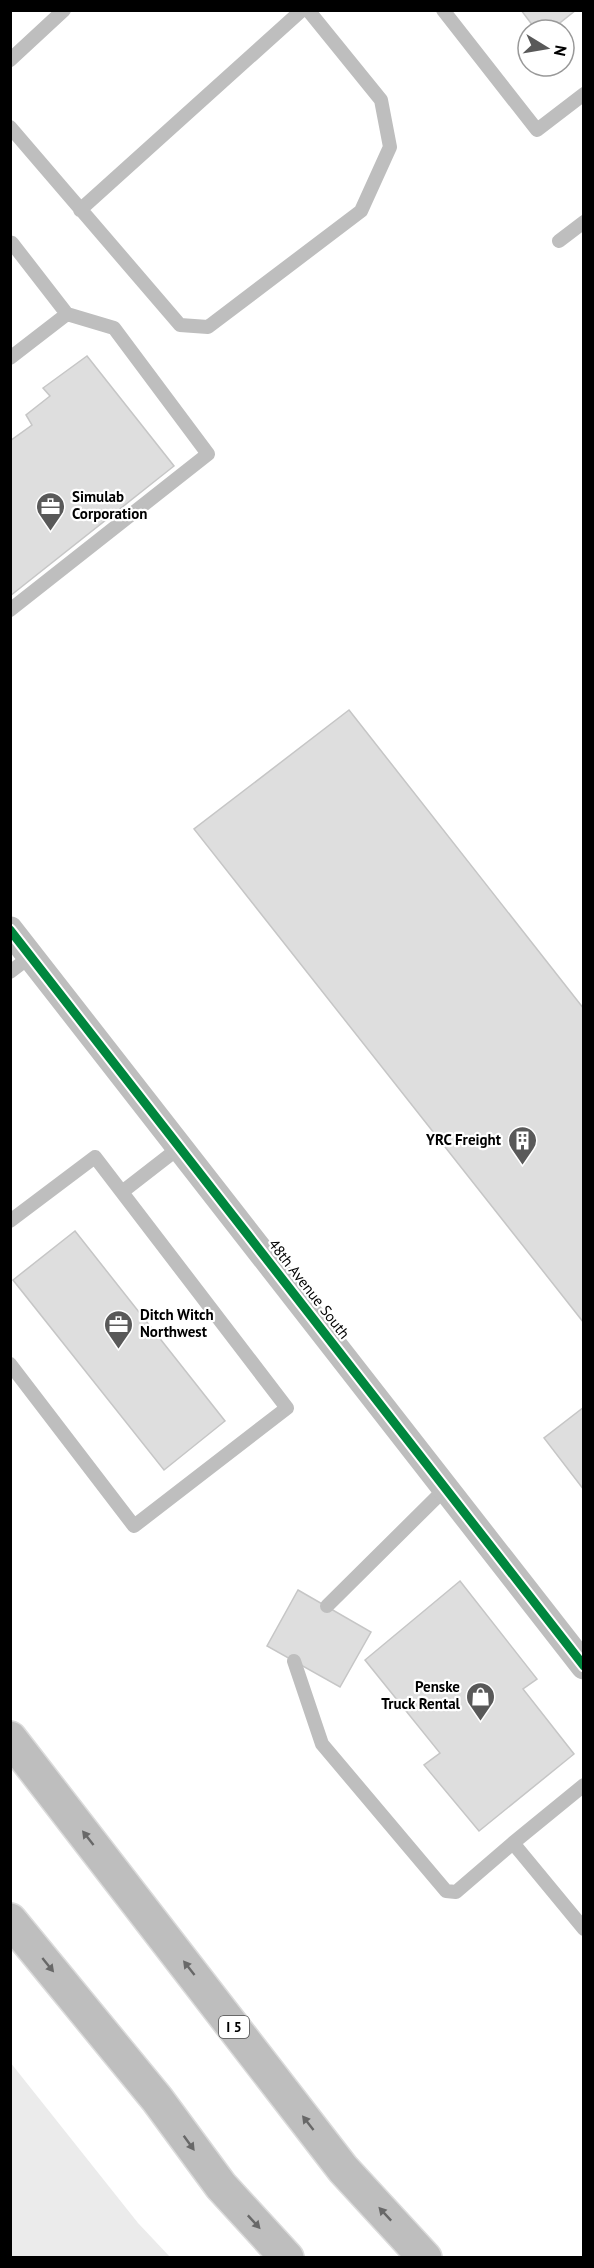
<svg xmlns="http://www.w3.org/2000/svg" width="594" height="2268" viewBox="0 0 594 2268" font-family="'PT Sans',sans-serif">
<style>
.green{fill:#ebebeb}
.building{fill:#dedede;stroke:#c6c6c6;stroke-width:1.5}
.lines{fill:none;stroke-linecap:round;stroke-linejoin:round}
.motorway-casing{stroke:#dbdbdb;stroke-width:36}
.service{stroke:#bebebe;stroke-width:14}
.minor{stroke:#bebebe;stroke-width:27}
.motorway{stroke:#bebebe;stroke-width:33}
.cycleway-casing{stroke:#fff;stroke-width:13}
.cycleway{stroke:#00873e;stroke-width:9}
.oneway{fill:#686868}
.labels{text-anchor:middle;stroke-width:4.5;stroke-linejoin:round;paint-order:stroke}
.shield{fill:#fff;stroke:#4c4c4c;stroke-width:1.5}
.shield-label{font-size:14px;font-weight:bold;fill:#000}
.poi-label{font-size:15px;font-weight:bold;fill:#000;stroke:#fff;text-anchor:start}
.street-label{font-size:15px;fill:#000;stroke:#fff}
</style>
<rect width="100%" height="100%" fill="#fff"/>
<path class="green" d="M10 2062 138 2223 170 2257H11Z"/>
<path class="building" d="M521 10H576L551 30H536Z
M87 356 174 466 10 596V441L32 425 26 415 50 396 43 388Z
M349 710 584 1009V1323L194 829Z
M75 1231 225 1421 164 1470 13 1280Z
M584 1407V1490L544 1438Z
M460 1581 537 1679 523 1689 574 1754 479 1831 424 1765 440 1753 365 1660Z
M298 1590 371 1632 340 1687 267 1646Z"/>
<g class="lines">
<defs>
<path id="motorway" d="M10 1738 343 2169 425 2258
M10 1920 157 2099 221 2186 287 2258"/>
</defs>
<use href="#motorway" class="motorway-casing"/>
<path class="service" d="M443 10 537 130 584 94
M10 60 64 10
M10 127 180 325 208 327 361 211 390 147 381 100 308 10
M80 210 302 10
M559 241 584 222
M10 244 12 243 67 314 10 358
M10 610 208 454 114 328 67 314
M10 972 31 956
M122 1192 180 1147
M10 1221 95 1157 287 1408 134 1526 10 1364
M327 1606 445 1489
M294 1661 322 1744 446 1891 456 1892 513 1843
M584 1785 513 1843 584 1929"/>
<path class="minor" d="M10 930 584 1666"/>
<use href="#motorway" class="motorway"/>
<defs>
<path id="cycleway" d="M10 930 584 1666"/>
</defs>
<use href="#cycleway" class="cycleway-casing"/>
<use href="#cycleway" class="cycleway"/>
</g>
<defs><path id="oneway-solid" d="M-6-.8H1V-3.2L6.5 0L1 3.2V.8H-6Z" transform="scale(1.5)"/></defs>
<g class="oneway">
<use href="#oneway-solid" transform="translate(88 1838) rotate(-128)"/>
<use href="#oneway-solid" transform="translate(48 1965) rotate(51)"/>
<use href="#oneway-solid" transform="translate(189 1968) rotate(-128)"/>
<use href="#oneway-solid" transform="translate(308 2123) rotate(-128)"/>
<use href="#oneway-solid" transform="translate(189 2143) rotate(54)"/>
<use href="#oneway-solid" transform="translate(385 2214) rotate(-133)"/>
<use href="#oneway-solid" transform="translate(254 2222) rotate(47)"/>
</g>
<defs>
<symbol id="office-pin" viewBox="-11 -11 22 30"><path d="M0 17L-7.5 6A9.5 9.5 0 1 1 7.5 6Z" fill="#595959" stroke="#fff"/><path d="M-6-3h4V-5.5h4V-3h4V5H-6ZM-1-4.5V-3h2v-1.5ZM-6 0V1H6V0Z" fill="#fff"/></symbol>
<symbol id="building-pin" viewBox="-11 -11 22 30"><path d="M0 17L-7.5 6A9.5 9.5 0 1 1 7.5 6Z" fill="#595959" stroke="#fff"/><path d="M-4-6H4V6H1V3H-1V6H-4ZM-2.5-4.3h1.7v1.8h-1.7ZM.8-4.3h1.7v1.8H.8ZM-2.5-1h1.7V.8h-1.7ZM.8-1h1.7V.8H.8Z" fill="#fff"/></symbol>
<symbol id="shop-pin" viewBox="-11 -11 22 30"><path d="M0 17L-7.5 6A9.5 9.5 0 1 1 7.5 6Z" fill="#595959" stroke="#fff"/><path d="M-5-2.5h2.3a2.7 3.5 0 0 1 5.4 0H5L5.5 6h-11ZM-1.5-2.5h3a1.5 2.3 0 0 0-3 0Z" fill="#fff"/></symbol>
</defs>
<g fill-rule="evenodd">
<use href="#office-pin" x="34" y="490" width="33" height="45"/>
<use href="#building-pin" x="506" y="1124" width="33" height="45"/>
<use href="#office-pin" x="102" y="1308" width="33" height="45"/>
<use href="#shop-pin" x="464" y="1680" width="33" height="45"/>
</g>
<g class="labels">
<rect class="shield" x="219" y="2016" width="30" height="22" rx="4.5"/>
<g class="shield-label">
<text x="234" y="2032">I 5</text>
</g>
<g class="poi-label">
<text x="72" y="502">Simulab<tspan x="72" dy="17">Corporation</tspan></text>
<text x="501" y="1145" text-anchor="end">YRC Freight</text>
<text x="140" y="1320">Ditch Witch<tspan x="140" dy="17">Northwest</tspan></text>
<text x="460" y="1692" text-anchor="end">Penske<tspan x="460" dy="17">Truck Rental</tspan></text>
</g>
<g class="street-label">
<text transform="translate(309 1289) rotate(52)" y="5">48th Avenue South</text>
</g>
</g>
<rect width="594" height="2268" fill="none" stroke="#000000" stroke-width="24"/>
<g transform="translate(546 48) rotate(101)"><circle r="28" fill="#ffffff" stroke="#999999" stroke-width="1.5"/>
<path d="M0-4.5L10 22L0 15L-10 22Z" fill="#595959"/>
<text y="-9" font-size="16" font-weight="bold" text-anchor="middle" fill="#000000">N</text>
</g>
</svg>
